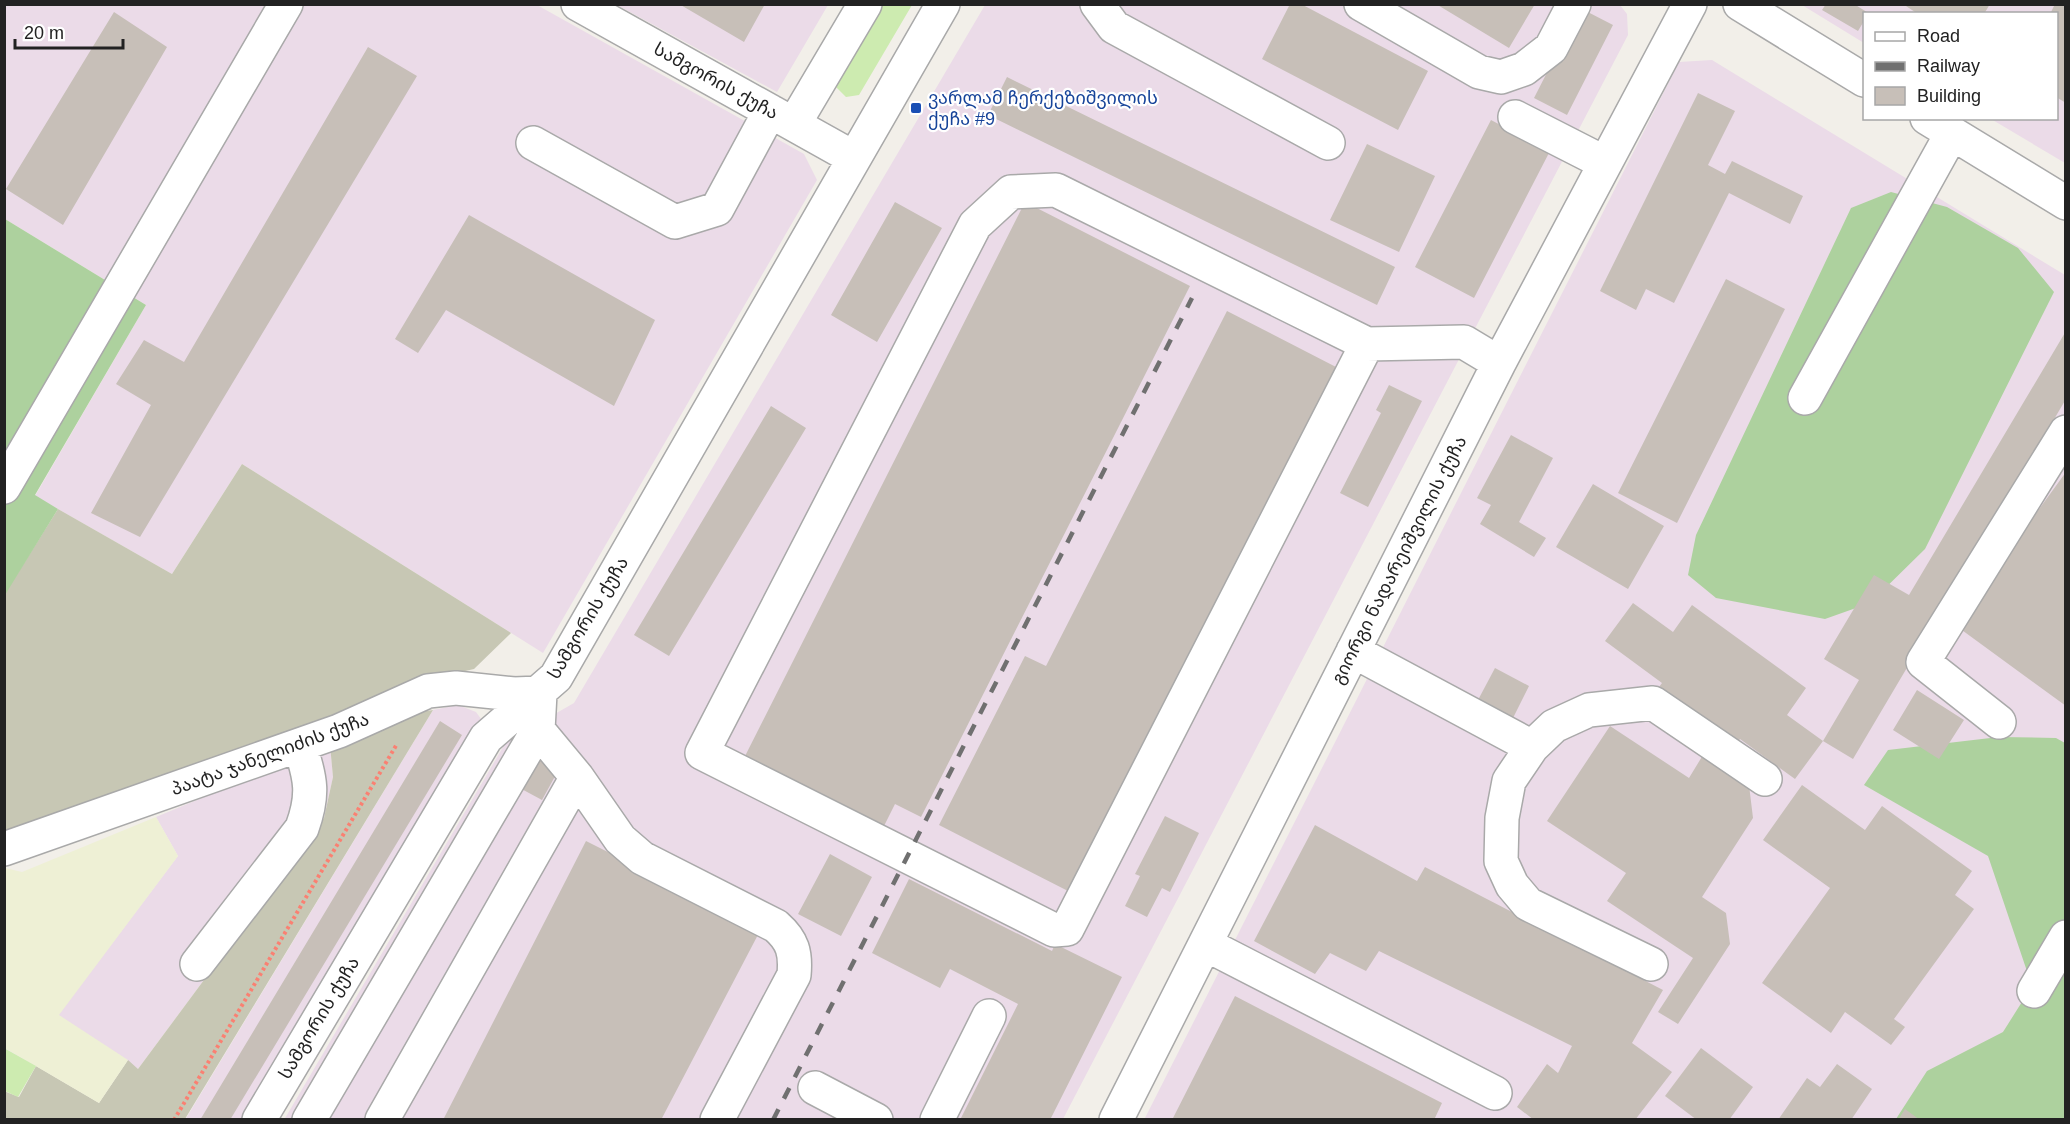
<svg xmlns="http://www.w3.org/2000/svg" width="2070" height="1124" viewBox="0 0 2070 1124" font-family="Helvetica,'Noto Sans Georgian',sans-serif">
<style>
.industrial{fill:#ebdbe8}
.construction{fill:#c7c7b4}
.farmland{fill:#eef0d5}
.grass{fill:#cdebb0}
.forest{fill:#add19e}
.building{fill:#c7bfb8}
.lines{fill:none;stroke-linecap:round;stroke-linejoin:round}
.minor-casing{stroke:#a9a9a9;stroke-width:36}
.path{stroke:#fa8072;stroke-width:4;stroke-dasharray:3 3;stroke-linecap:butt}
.minor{stroke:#fff;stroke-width:33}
.rail{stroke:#707070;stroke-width:4.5;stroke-dasharray:12 12;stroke-linecap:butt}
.transit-dot{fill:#1a4fb4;stroke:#fff;stroke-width:2}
.labels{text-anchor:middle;stroke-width:4.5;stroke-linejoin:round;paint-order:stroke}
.street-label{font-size:18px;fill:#222;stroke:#fff}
.transit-label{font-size:18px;fill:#164399;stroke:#fff;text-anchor:start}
</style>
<rect width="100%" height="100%" fill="#f2efe9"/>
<path class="industrial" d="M7 5H537L804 154 817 180 543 653 242 464 172 574 35 496 146 305 5 219 4 9Z
M617 5H828L777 92Z
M985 5H1620L1627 14 1628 35 1063 1119 284 1120 506 742 574 703Z
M1802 5H2065V163L1991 119 2056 118V14H1864V43Z
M1712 60 2065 275V1119L1144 1120 1679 62Z
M458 705 476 712 484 723 243 1119 185 1120 433 710Z
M330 745 333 777 324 818 138 1069 58 1015 178 856 156 817Z"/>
<path class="construction" d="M242 464 511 633 474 669 426 680 328 726 5 836 4 595 58 509 172 574Z
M433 710 185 1119H5L4 1091 19 1097 36 1066 99 1103 128 1060 138 1069 324 818 333 777 330 745 401 715Z"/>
<path class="farmland" d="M156 817 178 856 59 1015 128 1060 99 1103 5 1048V868L22 872Z"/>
<path class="grass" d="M881 5H912L859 95 846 97 836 87 838 77Z
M4 1048 36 1066 18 1097 5 1091Z"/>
<path class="forest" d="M1891 192 1947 207 2018 248 2054 292 1925 549 1870 603 1825 619 1716 598 1688 575 1696 535 1851 208Z
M5 219 146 305 35 495 58 509 5 595Z
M1999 737 2056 738 2065 743V1119H1896L1927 1071 2003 1032 2032 986 1988 856 1864 785 1888 750Z"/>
<path class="building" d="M679 4H765L744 42Z
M1290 4H1301L1428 71 1398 130 1262 59Z
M1436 4H1535L1509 48Z
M1826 4H1854L1870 14H1864V21L1858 31 1822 10Z
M1903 4H1990L1984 14H1918Z
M2055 4H2066V103L2056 97V14H2050Z
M1580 8 1613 25 1567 115 1534 98Z
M114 12 167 47 63 225 6 189Z
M368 47 417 76 140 537 91 513 151 405 116 384 144 340 184 362Z
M1007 77 1395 267 1377 305 988 115Z
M1698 93 1735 111 1708 165 1725 174 1732 161 1803 196 1790 224 1729 193 1674 303 1646 289 1636 310 1600 291Z
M1491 120 1550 151 1474 298 1415 267Z
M1367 144 1435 176 1399 252 1330 220Z
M895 202 942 228 877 342 831 315Z
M1025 202 1190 286 921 817 895 804 878 838 739 768Z
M469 215 655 320 614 406 446 310 418 353 395 339Z
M1726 279 1785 309 1677 523 1618 493Z
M1227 311 1336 367 1068 891 939 825 1025 656 1046 666Z
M2066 331V399L1853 759 1823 741 1859 680 1824 659 1874 575 1909 595Z
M1389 385 1422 401 1368 507 1340 493 1381 413 1376 410Z
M771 406 806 428 669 656 634 635Z
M1511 435 1553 458 1519 522 1546 538 1534 557 1480 524 1491 505 1477 498Z
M2066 472V706L1955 625Z
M1593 484 1664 526 1628 589 1556 547Z
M1633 603 1673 632 1692 605 1806 688 1787 715 1823 741 1795 779 1740 739 1732 750 1654 694 1662 683 1605 641Z
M1495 668 1529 686 1513 718 1478 700Z
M1917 690 1964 720 1939 759 1893 730Z
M440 721 462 735 230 1120H200Z
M1610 726 1689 778 1703 755 1749 785 1753 818 1702 897 1726 913 1730 944 1678 1024 1658 1012 1693 958 1607 901 1626 873 1547 821Z
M533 755 559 769 542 800 516 786Z
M1802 785 1865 830 1882 806 1972 871 1955 895 1974 909 1894 1019 1905 1027 1891 1045 1845 1012 1831 1033 1762 983 1830 888 1763 840Z
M1165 816 1199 833 1170 892 1162 888 1147 917 1125 906 1140 876 1135 874Z
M1315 825 1417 881 1425 867 1663 990 1632 1043 1672 1072 1635 1120H1534L1517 1107 1547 1064 1558 1073 1572 1046 1379 951 1366 971 1330 953 1315 974 1254 941Z
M586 841 761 929 661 1120H443Z
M830 854 872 877 841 936 798 914Z
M909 879 1052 951 1055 944 1122 977 1050 1120H960L1018 1004 950 969 940 988 872 953Z
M1235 996 1442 1103 1434 1120H1172Z
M1701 1048 1753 1087 1729 1120H1697L1665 1096Z
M1837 1064 1872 1089 1851 1120H1778L1807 1078 1820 1087Z
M1905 1109 1920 1120H1898Z"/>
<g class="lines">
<defs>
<path id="minor" d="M578 4 854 158
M1097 4 1114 27 1328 143
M1361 4 1479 72 1501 77 1524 69 1551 48 1574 4
M1740 4 1864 80
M1515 117 1605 163
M1927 118 2066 203
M794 124 865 4
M533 143 675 222 717 209 770 111
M1367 344 1067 929 1054 930 702 753 975 225 1011 192 1056 190 1367 344 1464 342 1499 363
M1805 398 1952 133
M4 487 286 4
M1353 651 1532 747 1554 726 1589 710 1653 703 1765 779
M1999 722 1923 662 2066 432
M538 730 577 777 620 839 642 858 776 926C793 941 796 953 794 975L717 1120
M1532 747 1509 781 1502 818 1501 861 1512 885 1528 904 1651 964
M4 849 339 731 428 691 456 688 514 694 540 693 538 730 309 1120
M1205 944 1495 1093
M197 964 302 828C314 795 311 779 300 746
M2034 991 2066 937
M815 1088 876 1120
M259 1120 486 738 556 677 943 4
M382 1120 577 777
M937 1120 989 1016
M1116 1120 1499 363 1690 4"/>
</defs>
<use href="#minor" class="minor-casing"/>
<path class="path" d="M174 1120 397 744"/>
<use href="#minor" class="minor"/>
<path class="rail" d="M773 1120 1192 298"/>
</g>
<rect class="transit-dot" x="910" y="102" width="12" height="12" rx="3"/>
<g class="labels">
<g class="street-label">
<text transform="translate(716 81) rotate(29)" y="6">სამგორის ქუჩა</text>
<text transform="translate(1399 560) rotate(-63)" y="6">გიორგი ნადარეიშვილის ქუჩა</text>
<text transform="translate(588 618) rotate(-59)" y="6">სამგორის ქუჩა</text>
<text transform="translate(270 754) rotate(-20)" y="6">პაატა ჯანელიძის ქუჩა</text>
<text transform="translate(319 1018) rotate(-59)" y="6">სამგორის ქუჩა</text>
</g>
<g class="transit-label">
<text x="928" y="104">ვარლამ ჩერქეზიშვილის<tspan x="928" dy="21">ქუჩა #9</tspan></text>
</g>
</g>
<rect width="2070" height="1124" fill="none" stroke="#222222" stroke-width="12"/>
<rect x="1863" y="12" width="195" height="108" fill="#ffffff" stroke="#a7a7a7" stroke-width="1.5"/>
<rect x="1875" y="32" width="30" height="9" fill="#ffffff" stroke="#a7a7a7" stroke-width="1.5"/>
<text x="1917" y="42" font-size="18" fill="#222222">Road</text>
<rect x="1875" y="62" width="30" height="9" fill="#707070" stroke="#a7a7a7" stroke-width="1.5"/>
<text x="1917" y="72" font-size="18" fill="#222222">Railway</text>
<rect x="1875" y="87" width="30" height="18" fill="#c7bfb8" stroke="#a7a7a7" stroke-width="1.5"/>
<text x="1917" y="102" font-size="18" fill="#222222">Building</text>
<path d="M15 39v9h108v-9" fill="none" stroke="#222222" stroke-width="3"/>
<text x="24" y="39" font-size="18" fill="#222222" stroke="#ffffff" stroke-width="4.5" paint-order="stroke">20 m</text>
</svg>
